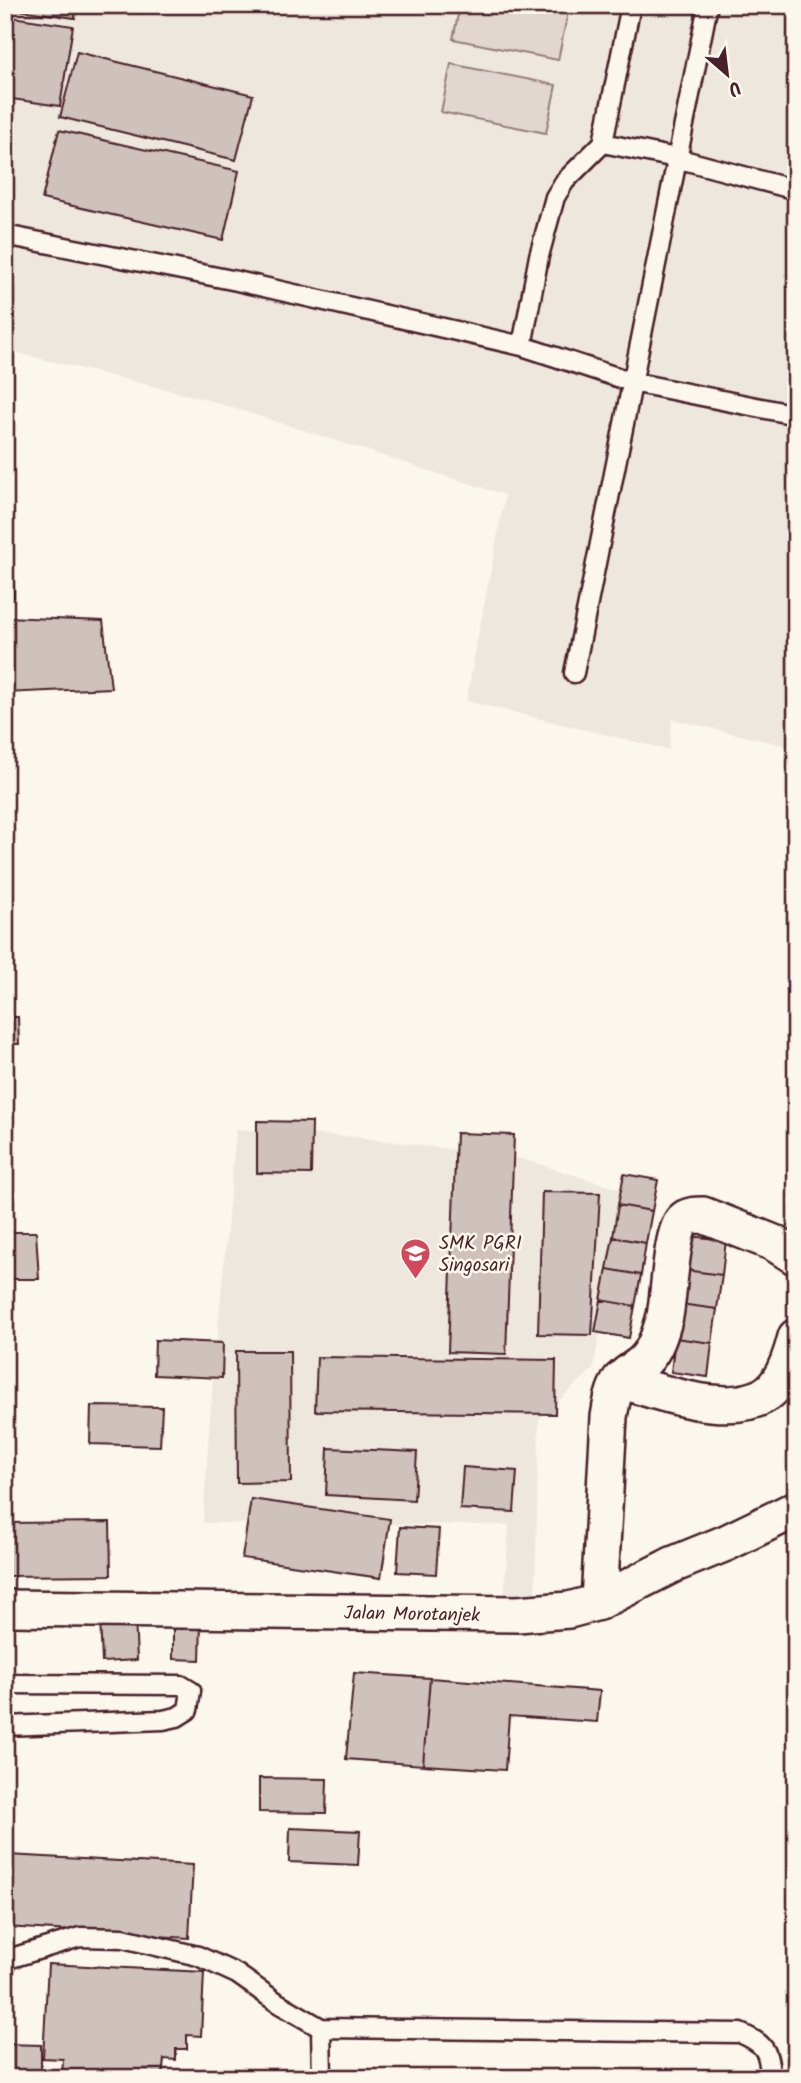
<svg xmlns="http://www.w3.org/2000/svg" width="801" height="2083" viewBox="0 0 801 2083" font-family="Kalam,sans-serif">
<style>
.built{fill:#eee7de}
.green{fill:#e2d7d0;stroke:#967b7e;stroke-width:2}
.building{fill:#cfc2bc;stroke:#4a1f2b;stroke-width:2}
.lines{fill:none;stroke-linecap:round;stroke-linejoin:round}
.service-casing{stroke:#4a1f2b;stroke-width:23}
.minor-casing{stroke:#4a1f2b;stroke-width:40}
.service{stroke:#fbf7ec;stroke-width:18}
.minor{stroke:#fbf7ec;stroke-width:35}
.labels{text-anchor:middle;stroke-width:5;stroke-linejoin:round;paint-order:stroke}
.poi-label{font-size:19px;fill:#4a1f2b;stroke:#fbf7ec;text-anchor:start}
.street-label{font-size:19px;fill:#4a1f2b;stroke:#fbf7ec}
</style>
<rect width="100%" height="100%" fill="#fbf7ec"/>
<filter id="ink" filterUnits="userSpaceOnUse"><feTurbulence type="fractalNoise" baseFrequency=".0143" numOctaves="2"/><feDisplacementMap in="SourceGraphic" scale="14" xChannelSelector="R" yChannelSelector="G"/><feConvolveMatrix kernelMatrix="1 2 1 2 8 2 1 2 1" color-interpolation-filters="sRGB"/></filter>
<g filter="url(#ink)">
<path class="built" d="M5 5H796V748L672 719 669 750 466 701 505 495 205 399 5 350Z
M236 1129 355 1137 519 1158 626 1191 593 1369 539 1419 535 1602 504 1599 509 1525 203 1523 210 1417Z"/>
<path class="green" d="M460 5H535L568 12 558 60 453 39Z
M451 64 556 85 546 133 441 112Z"/>
<path class="building" d="M5 5H77L75 18 5 8Z
M5 16 73 26 60 106 5 98Z
M77 52 253 95 236 160 60 117Z
M59 130 239 171 223 240 42 199Z
M5 534 10 535 14 597 5 598Z
M5 617 103 621 111 688 5 693Z
M5 1017H18L19 1044H5Z
M257 1121 312 1122 311 1174 257 1173Z
M456 1133 514 1135 506 1354 448 1352Z
M624 1174 658 1180 652 1211 618 1205Z
M542 1192 600 1193 592 1335 538 1334Z
M618 1205 652 1211 646 1243 613 1237Z
M5 1232H36L39 1279H5Z
M689 1236 726 1240 722 1275 684 1270Z
M613 1237 646 1243 641 1275 607 1269Z
M607 1269 641 1275 635 1306 601 1300Z
M684 1270 722 1275 717 1309 680 1304Z
M601 1300 635 1306 629 1338 595 1332Z
M680 1304 717 1309 712 1343 675 1338Z
M675 1338 712 1343 708 1377 671 1372Z
M155 1340 223 1343 222 1378 154 1375Z
M236 1351H290L291 1482 237 1483Z
M317 1357 556 1360 555 1414 315 1411Z
M91 1406 162 1407 160 1446 90 1444Z
M328 1448 417 1452 414 1500 326 1495Z
M463 1467 517 1471 514 1512 460 1509Z
M251 1499 390 1519 381 1578 242 1558Z
M110 1522 111 1575 5 1576V1523Z
M400 1527 439 1529 436 1574 397 1572Z
M135 1616 137 1660 102 1662 100 1617Z
M173 1623H201L200 1660 173 1659Z
M354 1673 430 1678 423 1765 346 1759Z
M430 1678 600 1691 597 1722 509 1716 505 1770 423 1765Z
M259 1778 327 1779 326 1813 259 1812Z
M290 1828 360 1831 358 1865 289 1862Z
M8 1855 193 1865 189 1938 5 1927Z
M48 1964 204 1972 201 2036 187 2035V2049H176V2060L164 2059 162 2078 62 2077 63 2059 43 2058Z
M5 2044 41 2045V2073L5 2072Z"/>
<g class="lines">
<defs>
<path id="service" d="M631 5 603 143 676 158 796 190
M5 235 237 281 522 346 632 382 796 415
M522 346 539 256 555 197 565 181 603 143
M574 673 708 5
M5 1684 181 1685 191 1691 188 1710 177 1717 163 1720 5 1726
M5 1960 80 1937 123 1938 198 1956 237 1974 278 2003 321 2028
M322 2078 321 2028 740 2033C765 2044 769 2050 770 2078"/>
<path id="minor" d="M620 1380C659 1392 749 1426 778 1382 787 1369 792 1353 796 1337
M599 1602 609 1417C611 1405 613 1390 620 1381 626 1372 638 1368 645 1360 656 1349 661 1331 665 1316 669 1296 671 1233 683 1220 688 1215 696 1215 703 1215L774 1243 796 1257
M5 1608 517 1614 569 1610 599 1602 672 1565 726 1543 796 1509"/>
</defs>
<use href="#service" class="service-casing"/>
<use href="#minor" class="minor-casing"/>
<use href="#service" class="service"/>
<use href="#minor" class="minor"/>
</g>
</g>
<defs>
<symbol id="school-pin" viewBox="-11 -11 22 30"><path d="M0 17L-7.5 6A9.5 9.5 0 1 1 7.5 6Z" fill="#d1495b" stroke="#fbf7ec"/><path d="M0-5L7-2L0 1L-7-2ZM-4 1L0 2.5L4 1V4Q0 6-4 4Z" fill="#fff"/></symbol>
</defs>
<g fill-rule="evenodd">
<use href="#school-pin" x="398" y="1236" width="35" height="47"/>
</g>
<g class="labels">
<g class="poi-label">
<text x="439" y="1249">SMK PGRI<tspan x="439" dy="22">Singosari</tspan></text>
</g>
<g class="street-label">
<text transform="translate(412 1613) rotate(1)" y="7">Jalan Morotanjek</text>
</g>
</g>
<rect width="801" height="2083" fill="none" stroke="#fbf7ec" stroke-width="28"/>
<rect x="14" y="14" width="773" height="2055" fill="none" stroke="#4a1f2b" stroke-width="2.5" filter="url(#ink)"/>
<g transform="translate(727 74) rotate(152)" stroke="#fbf7ec" stroke-width="5" paint-order="stroke">
<path d="M0-5L12 26L0 18L-12 26Z" fill="#4a1f2b"/>
<text y="-10" font-size="19" font-weight="bold" text-anchor="middle" fill="#4a1f2b">U</text>
</g>
</svg>
